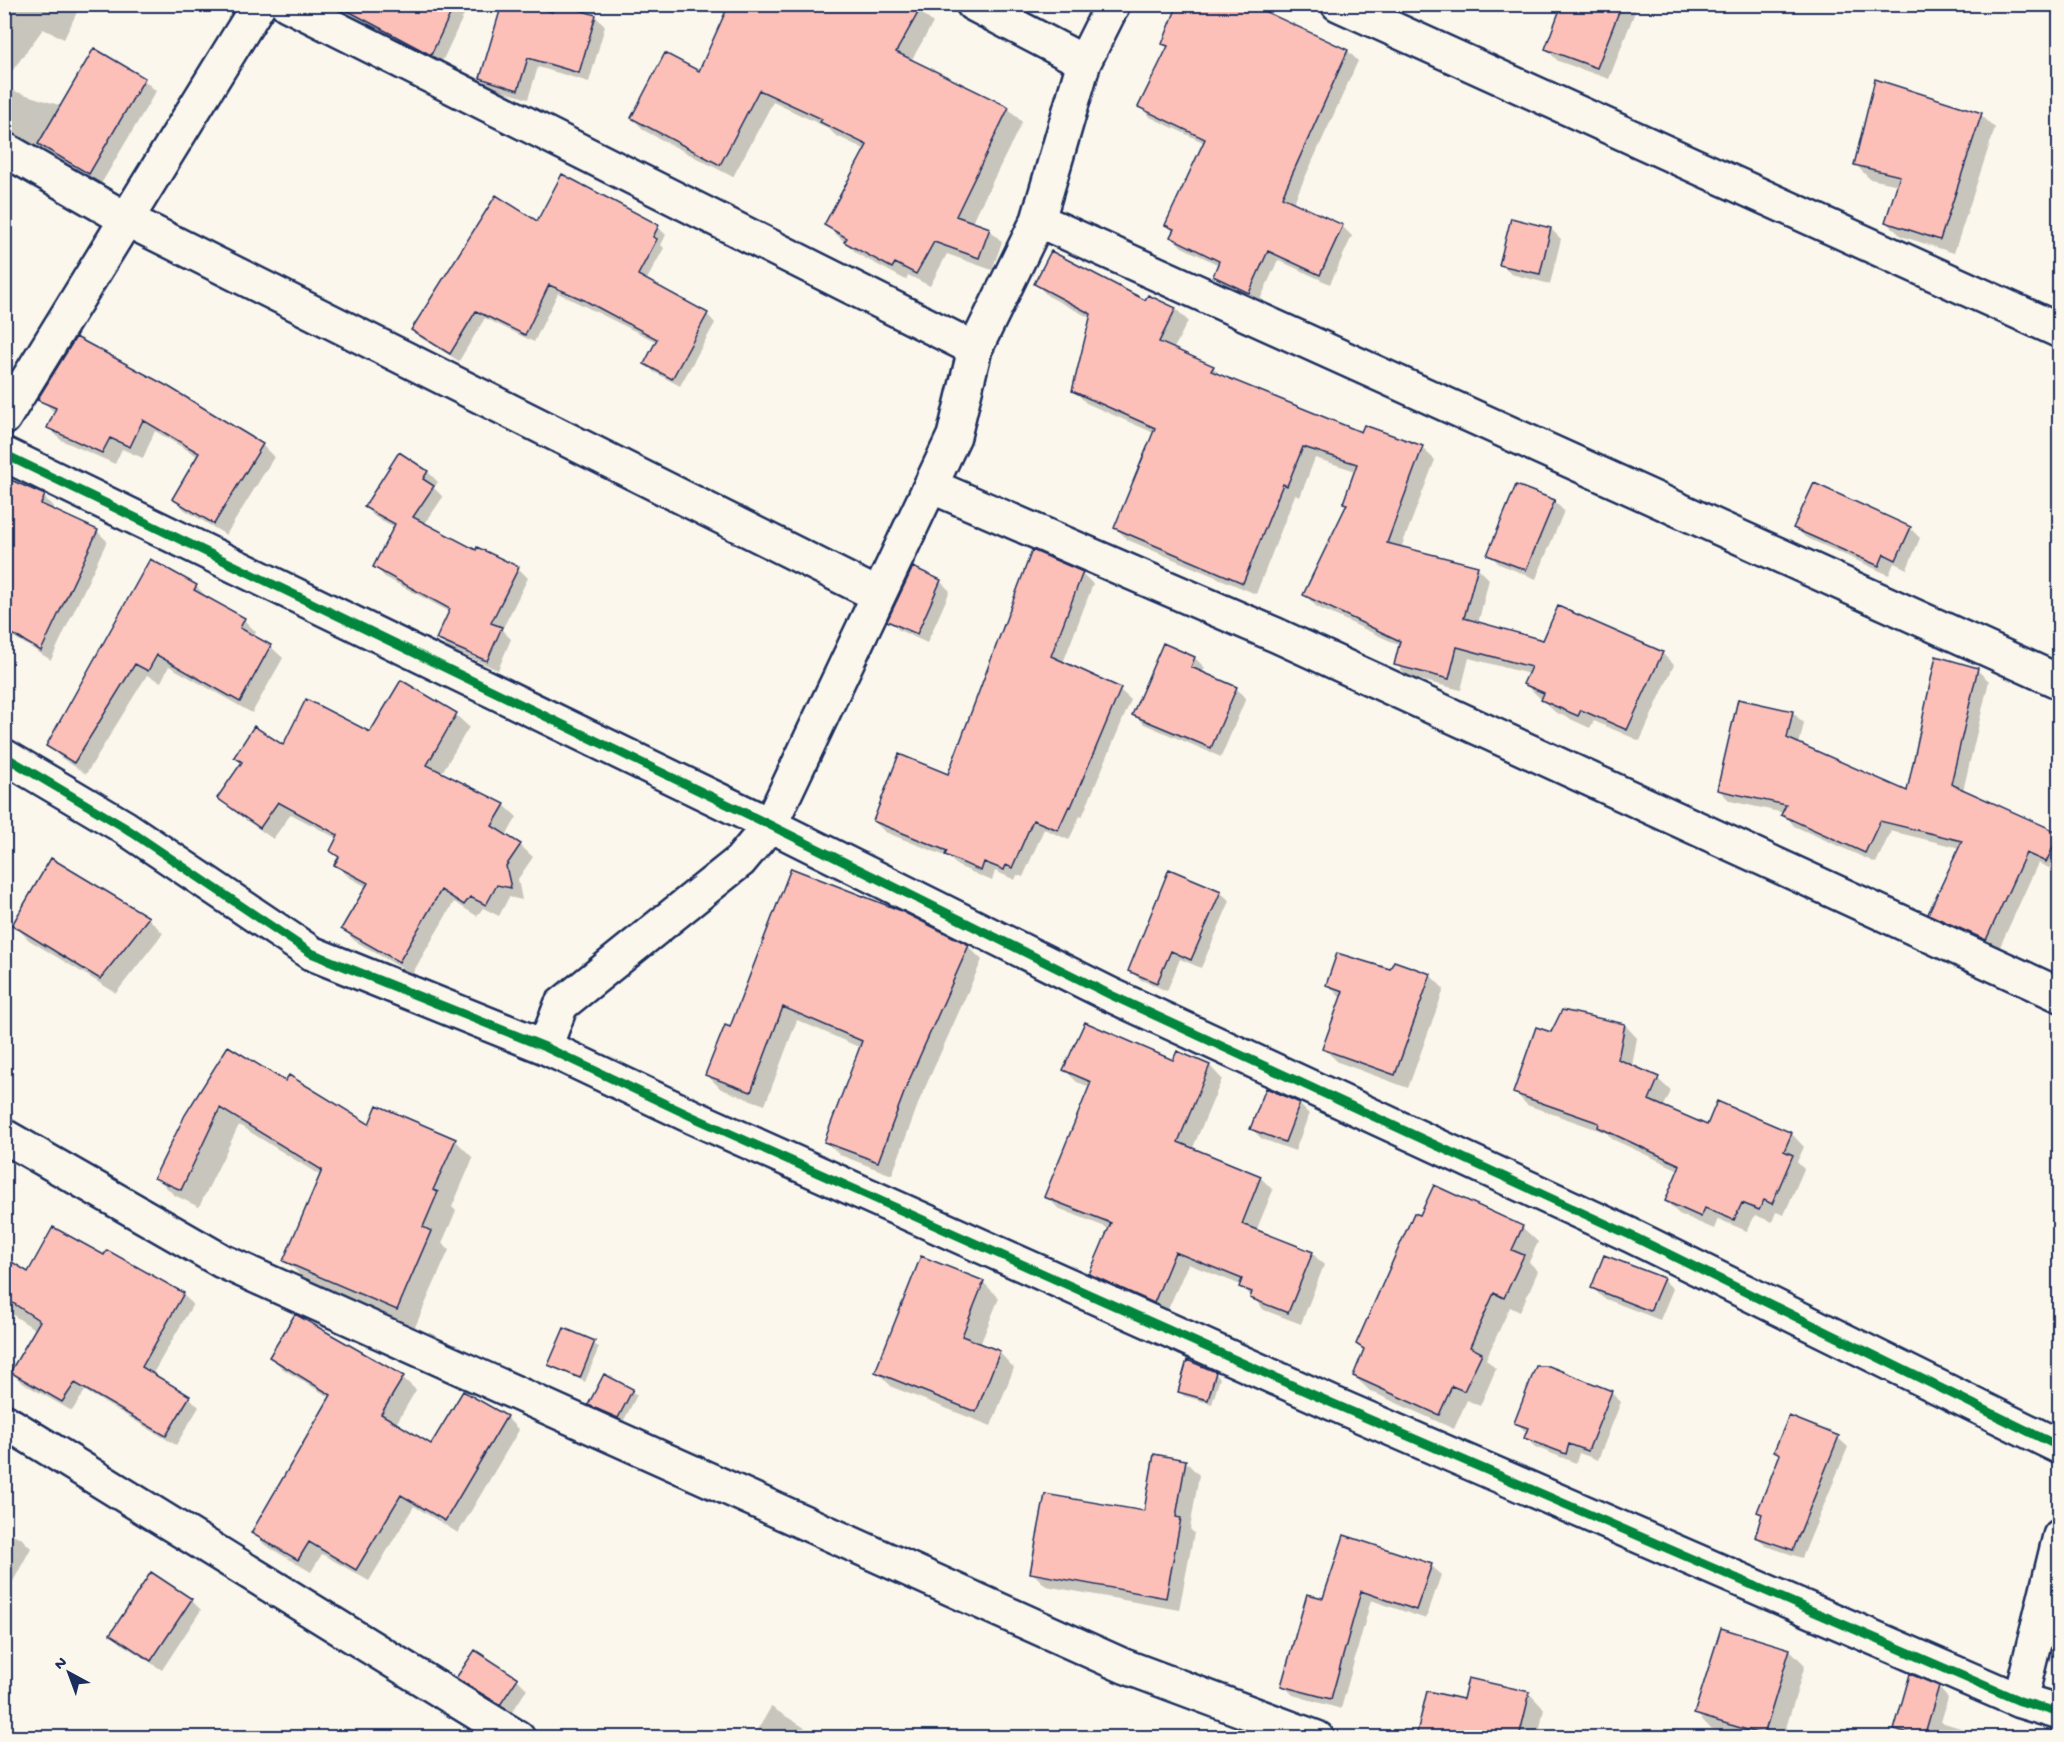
<svg xmlns="http://www.w3.org/2000/svg" width="2064" height="1742" viewBox="0 0 2064 1742" font-family="'Gochi Hand',sans-serif">
<style>
.shadow{fill:#0003}
.building{fill:#fcc0b8;stroke:#1b2f5e;stroke-width:1.5}
.lines{fill:none;stroke-linecap:round;stroke-linejoin:round}
.street-casing{stroke:#1b2f5e;stroke-width:38}
.street{stroke:#fbf7ec;stroke-width:33}
.cycleway-casing{stroke:#fbf7ec;stroke-width:13}
.cycleway{stroke:#00873e;stroke-width:9}
</style>
<rect width="100%" height="100%" fill="#fbf7ec"/>
<filter id="ink" filterUnits="userSpaceOnUse"><feTurbulence type="fractalNoise" baseFrequency=".0167" numOctaves="2"/><feDisplacementMap in="SourceGraphic" scale="12" xChannelSelector="R" yChannelSelector="G"/><feConvolveMatrix kernelMatrix="1 2 1 2 8 2 1 2 1" color-interpolation-filters="sRGB"/></filter>
<g filter="url(#ink)">
<path class="shadow" d="M6 4H81L64 39 43 29 4 82Z
M334 4H469L441 64 341 11Z
M503 4H554L595 16 605 26 589 82 538 67 528 99 491 87 481 77Z
M911 4 933 23 911 61 1009 109 1022 122 972 223 989 229 1002 242 992 270 947 254 930 286 908 275 906 280 859 255 826 225 866 150 835 135 828 128 773 102 733 177 645 131 632 118 700 73Z
M1249 4 1348 51 1358 61 1293 204 1342 226 1352 236 1330 284 1278 260 1259 302 1224 286 1214 276 1219 265 1182 247 1172 237 1174 232 1166 224 1205 143 1150 117 1140 107 1168 48 1164 44Z
M1563 4H1638L1609 79 1558 61 1546 49Z
M95 50 144 80 156 91 101 184 17 135 13 142 4 145V88L62 106Z
M1981 115 1995 128 1954 253 1901 236 1887 222 1899 185 1870 179 1856 165Z
M538 223 658 227 666 235 661 245 664 248 646 281 707 314 715 323 680 386 654 372 645 364 657 342 558 293 534 342 485 318 459 361 421 338 413 330Z
M1551 229 1561 239 1550 284 1511 274 1501 264Z
M1036 284 1146 302 1149 297 1176 309 1188 321 1173 350 1213 367 1222 377 1362 434 1422 448 1435 460 1401 548 1477 567 1489 579 1478 624 1544 642 1662 653 1674 665 1640 741 1594 721 1590 728 1555 712 1525 684 1529 674 1469 658 1461 690 1408 677 1396 664 1401 646 1317 607 1305 595 1348 505 1345 502 1356 471 1315 458 1300 497 1295 495 1256 594 1128 540 1116 528 1154 433 1086 403 1074 390 1092 319 1048 296Z
M76 339 262 445 274 457 226 535 185 510 173 498 199 457 155 431 143 458 122 449 115 464 61 440 49 428 55 413 43 401Z
M399 454 428 472 438 482 434 488 443 497 424 525 476 552 518 568 528 578 502 630 511 639 498 670 448 648 438 638 450 612 385 577 375 567 395 527 375 517 365 507Z
M4 482 44 497 54 507 52 510 97 531 107 541 51 660 12 636 4 649Z
M1554 501 1564 511 1536 579 1499 564 1489 554Z
M1795 527 1910 528 1920 538 1907 569 1894 563 1889 575 1805 537Z
M1082 573 1093 584 1063 663 1120 690 1131 700 1082 817 1080 816 1069 840 1044 829 1023 877 1017 875 1015 880 995 871 992 881 958 866 948 857 885 832 874 821 948 776Z
M940 581 950 591 927 643 899 630 889 620Z
M196 586 208 598 244 620 256 632 253 637 270 646 283 658 252 713 169 666 161 682 147 675 86 774 60 757 48 745Z
M1195 658 1205 668 1202 674 1236 688 1246 698 1221 757 1144 724 1134 714Z
M1977 670 1989 681 1963 791 2060 834 2058 872 2038 863 1998 951 1941 925 1930 913 1960 848 1891 831 1876 863 1794 826 1784 813 1730 801 1719 790 1792 712 1804 723 1799 745 1908 794Z
M402 682 456 715 469 727 441 774 504 805 517 817 506 836 520 845 533 857 518 879 522 900 509 897 499 916 483 908 477 916 454 902 412 974 355 941 343 929 367 887 349 877 336 865 340 859 331 851 338 839 291 814 273 839 232 810 219 797 243 764 235 757 371 734Z
M791 870 968 946 982 960 920 1099 892 1175 840 1155 826 1142 861 1048 797 1020 765 1105 721 1089 707 1075 731 1029Z
M1170 871 1220 892 1230 901 1201 968 1180 959 1167 991 1139 979 1130 970Z
M148 918 163 933 116 993 29 940 14 925Z
M1395 962 1431 976 1444 989 1408 1088 1338 1062 1324 1049 1342 999 1328 985 1391 971Z
M1625 1025 1637 1038 1632 1066 1658 1079 1671 1091 1663 1108 1707 1127 1792 1134 1804 1147 1797 1162 1804 1169 1784 1215 1776 1212 1772 1222 1755 1215 1747 1231 1718 1219 1714 1229 1679 1214 1666 1201 1679 1170 1612 1139 1607 1133 1527 1105 1515 1092 1552 1034Z
M1178 1053 1210 1066 1222 1079 1192 1150 1260 1177 1273 1190 1256 1231 1312 1253 1324 1265 1301 1324 1264 1310 1241 1285 1188 1264 1166 1314 1103 1286 1091 1273 1110 1229 1058 1208 1046 1196 1090 1087 1077 1082 1065 1070 1174 1062Z
M285 1083 369 1126 455 1140 473 1158 452 1207 456 1211 442 1243 449 1250 415 1327 303 1278 285 1260 321 1176 239 1125 199 1207 174 1195 156 1177 187 1116Z
M1299 1104 1309 1114 1295 1151 1262 1139 1252 1129Z
M1522 1227 1538 1242 1529 1262 1538 1271 1520 1312 1510 1307 1486 1359 1496 1369 1480 1406 1467 1400 1454 1429 1370 1391 1354 1376 1365 1351 1358 1344Z
M108 1252 183 1295 193 1304 152 1375 189 1397 199 1407 176 1445 85 1391 72 1411 21 1382 11 1372 36 1330 4 1309V1259L29 1275 104 1258Z
M1663 1279 1673 1289 1660 1320 1603 1298 1593 1288Z
M983 1282 999 1298 980 1345 999 1352 1014 1368 991 1426 892 1387 877 1372Z
M565 1330 599 1347 585 1382 550 1365Z
M271 1357 403 1378 416 1390 396 1424 432 1446 506 1417 519 1430 458 1533 414 1506 369 1581 322 1554 311 1572 265 1545 253 1532 331 1398 283 1369Z
M1215 1373 1220 1378 1212 1404 1184 1396 1180 1392Z
M605 1376 637 1395 623 1422 590 1405Z
M1611 1392 1621 1402 1598 1460 1579 1453 1576 1463 1535 1447 1525 1437 1527 1433 1516 1422Z
M1838 1438 1848 1447 1802 1558 1766 1546 1757 1537 1763 1515 1759 1512 1781 1455 1776 1451Z
M1185 1461 1199 1475 1190 1529 1194 1533 1179 1610 1046 1586 1032 1572 1145 1513Z
M4 1530 21 1538 31 1548 4 1598Z
M1431 1565 1441 1575 1426 1619 1371 1600 1341 1709 1293 1695 1283 1685 1324 1600Z
M191 1600 201 1610 162 1670 122 1644 112 1634Z
M1790 1650 1805 1665 1783 1738H1740L1711 1729 1696 1713Z
M458 1678 517 1679 527 1689 511 1714 468 1688Z
M1938 1687 1948 1698 1941 1722 1967 1730 1975 1738H1899L1900 1734 1896 1729Z
M1429 1693 1464 1701 1529 1693 1544 1709 1538 1738H1418Z
M771 1707 821 1738H753Z"/>
<path class="building" d="M335 4H455L431 55Z
M502 4H528L552 12 554 4H560L596 15 579 73 528 58 518 90 480 78Z
M729 4H923L896 52 1009 107 956 216 990 228 979 258 934 242 916 274 895 263 892 268 844 242 847 238 824 225 867 145 820 122 822 119 759 90 720 165 631 118 665 53 699 71Z
M1178 4H1249L1348 50 1282 197 1343 225 1320 275 1268 251 1249 293 1213 276 1219 261 1170 237 1174 229 1165 225 1205 139 1138 107 1168 46 1162 44Z
M1562 4H1622L1597 68 1545 49Z
M94 48 145 78 89 174 38 144Z
M1875 79 1982 113 1940 240 1885 222 1900 176 1854 165Z
M562 174 659 225 653 237 657 239 638 275 708 313 672 379 644 364 657 339 584 300 549 285 525 335 476 311 450 354 411 330 496 195 537 221Z
M1511 218 1551 228 1540 274 1499 265Z
M1051 251 1145 300 1148 295 1176 308 1159 342 1214 366 1211 371 1361 432 1364 425 1423 446 1387 543 1478 566 1464 618 1543 640 1558 606 1663 652 1627 730 1581 710 1578 716 1541 700 1544 693 1523 684 1531 667 1457 647 1449 679 1394 665 1400 641 1303 595 1347 504 1343 503 1357 464 1303 447 1287 486 1283 484 1243 583 1114 528 1155 428 1072 391 1091 314 1034 284Z
M76 337 169 387 263 444 214 524 172 499 199 453 143 420 130 447 110 438 102 453 47 428 56 408 37 400Z
M399 452 428 471 423 479 434 486 413 517 476 550 477 547 519 567 491 623 502 627 487 661 436 639 450 609 373 567 395 524 364 507Z
M4 477 45 495 41 504 98 530 41 651 4 629Z
M1814 483 1911 527 1896 560 1884 554 1879 566 1793 528Z
M1516 485 1555 500 1526 570 1487 555Z
M1032 550 1083 572 1051 656 1121 688 1071 807 1069 806 1058 830 1033 820 1012 868 1006 865 1004 870 984 862 981 871 945 855 947 851 873 821 899 754 948 774Z
M150 559 197 585 194 590 245 618 240 628 271 645 240 702 157 655 148 671 135 664 74 763 46 746Z
M913 567 941 580 917 634 887 621Z
M1163 643 1195 657 1191 667 1237 687 1211 748 1132 715Z
M1936 656 1978 668 1951 784 2060 833 2046 862 2026 853 1986 940 1928 914 1962 841 1880 821 1865 853 1781 815 1786 805 1717 790 1738 699 1793 711 1787 738 1907 791Z
M401 680 457 713 427 765 505 804 492 826 521 844 506 866 511 888 497 885 486 905 470 897 464 905 441 890 399 962 341 929 368 883 334 865 339 857 330 851 338 835 278 802 260 828 217 798 242 762 234 757 254 726 283 745 306 699 370 732Z
M51 858 149 917 100 979 12 925Z
M791 868 899 910 969 945 907 1085 878 1162 824 1142 862 1041 783 1007 751 1092 705 1075 725 1025 730 1027Z
M1169 869 1221 891 1191 960 1171 951 1157 983 1128 971Z
M1337 953 1390 969 1394 961 1431 974 1395 1075 1322 1049 1343 991 1326 985Z
M1562 1010 1625 1024 1618 1059 1659 1077 1649 1100 1707 1125 1717 1101 1792 1133 1784 1151 1793 1155 1772 1204 1764 1200 1759 1210 1742 1203 1734 1220 1705 1208 1701 1217 1665 1201 1680 1165 1598 1127 1599 1123 1513 1093 1536 1027 1551 1032Z
M1085 1022 1173 1060 1177 1051 1210 1065 1178 1142 1261 1176 1242 1224 1313 1252 1288 1313 1250 1298 1252 1292 1239 1287 1242 1279 1175 1252 1154 1303 1089 1274 1111 1223 1044 1197 1091 1082 1063 1070Z
M228 1046 285 1081 289 1075 369 1124 377 1105 456 1139 433 1190 438 1192 423 1227 431 1231 397 1310 283 1261 322 1170 220 1108 181 1190 154 1178 185 1115Z
M1266 1088 1300 1103 1285 1142 1250 1129Z
M1434 1185 1523 1226 1512 1250 1524 1255 1504 1298 1494 1293 1470 1347 1482 1353 1464 1391 1452 1386 1439 1415 1353 1376 1364 1349 1356 1344 1414 1213 1420 1215Z
M53 1227 104 1255 107 1250 184 1293 142 1367 190 1396 166 1436 75 1383 62 1402 10 1372 40 1321 4 1297V1257L28 1272Z
M1604 1255 1664 1278 1650 1311 1591 1288Z
M921 1256 984 1281 962 1336 1000 1351 976 1412 875 1372Z
M295 1314 404 1376 381 1414 431 1444 463 1391 507 1416 445 1521 401 1495 356 1570 309 1542 298 1560 251 1533 331 1395 269 1357Z
M564 1328 595 1341 580 1378 548 1365Z
M1187 1360 1216 1372 1208 1400 1178 1392Z
M1536 1366H1549L1612 1391 1588 1451 1569 1444 1566 1454 1524 1438 1528 1428 1514 1423Z
M604 1374 633 1389 618 1418 588 1405Z
M1789 1416 1839 1436 1793 1550 1755 1537 1762 1514 1757 1512 1780 1454 1774 1451Z
M1154 1454 1186 1460 1176 1517 1181 1518 1166 1598 1030 1573 1045 1494 1144 1511Z
M1344 1535 1432 1564 1416 1610 1361 1591 1331 1699 1281 1686 1307 1594 1323 1598Z
M151 1572 192 1599 151 1661 110 1634Z
M1721 1628 1790 1649 1764 1735 1694 1714Z
M475 1650 518 1678 500 1705 456 1678Z
M1910 1674 1939 1686 1924 1737 1894 1730Z
M1468 1678 1530 1692 1519 1737H1416L1427 1691 1463 1699Z"/>
<g class="lines">
<defs>
<path id="street" d="M287 4 975 349
M973 4 1084 62
M1338 4 2060 331
M4 149 126 219 878 595
M1038 220 2060 682
M4 418 259 4
M4 454 770 825 1111 995 1630 1235 2060 1447
M931 486 1276 635 2060 995
M4 756 124 827 311 953 545 1047 693 1117 1334 1404 2020 1701 2060 1713
M545 1047 561 1005 740 861 770 825 954 436 975 349 1038 220 1084 62 1113 4
M4 1136 222 1261 1124 1666 1317 1738
M4 1421 518 1738
M2020 1701 2060 1536"/>
</defs>
<use href="#street" class="street-casing"/>
<use href="#street" class="street"/>
<defs>
<path id="cycleway" d="M4 454 770 825 1111 995 1630 1235 2060 1447
M4 756 124 827 311 953 545 1047 693 1117 1334 1404 2020 1701 2060 1713"/>
</defs>
<use href="#cycleway" class="cycleway-casing"/>
<use href="#cycleway" class="cycleway"/>
</g>
</g>
<rect width="2064" height="1742" fill="none" stroke="#fbf7ec" stroke-width="24"/>
<rect x="12" y="12" width="2040" height="1718" fill="none" stroke="#1b2f5e" stroke-width="2" filter="url(#ink)"/>
<g transform="translate(69 1673) rotate(319)" stroke="#fbf7ec" stroke-width="4.5" paint-order="stroke">
<path d="M0-4.5L10 22L0 15L-10 22Z" fill="#1b2f5e"/>
<text y="-9" font-size="16" font-weight="bold" text-anchor="middle" fill="#1b2f5e">N</text>
</g>
</svg>
